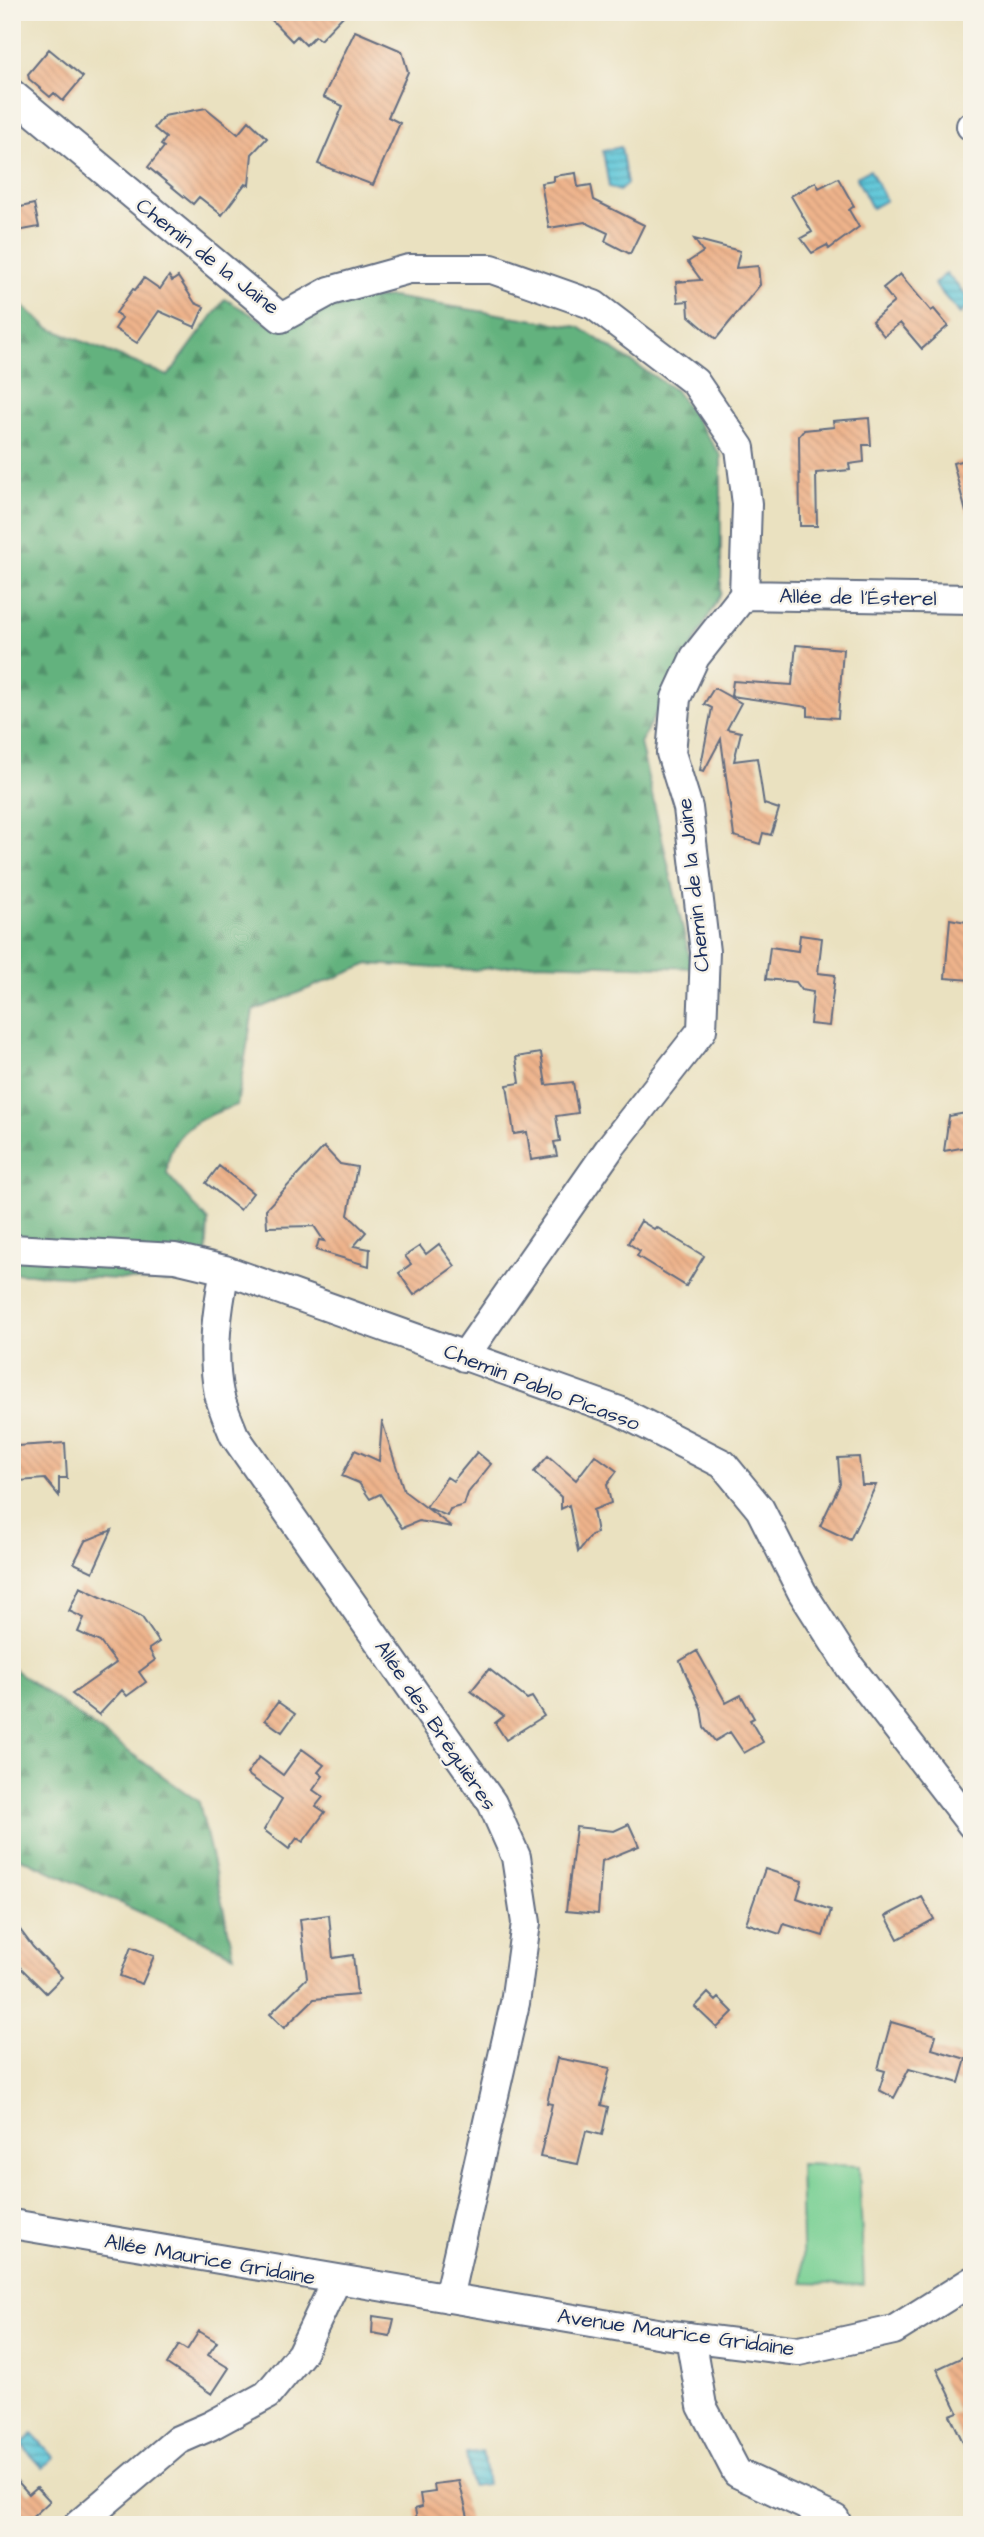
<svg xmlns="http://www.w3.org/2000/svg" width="984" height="2537" viewBox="0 0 984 2537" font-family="'Architects Daughter',sans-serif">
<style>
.forest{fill:url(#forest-firs);stroke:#3f706e;stroke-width:2}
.pitch{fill:#7ad094;stroke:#4a8079;stroke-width:2}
.water{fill:url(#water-rules);stroke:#3c7a9b;stroke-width:2}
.building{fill:url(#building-back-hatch)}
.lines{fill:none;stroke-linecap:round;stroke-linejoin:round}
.minor-casing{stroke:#636d80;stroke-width:32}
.minor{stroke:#fff;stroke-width:28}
.labels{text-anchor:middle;stroke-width:5;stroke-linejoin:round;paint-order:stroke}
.street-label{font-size:21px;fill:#1b2f5e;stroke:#f7f3e8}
</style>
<defs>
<pattern id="forest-firs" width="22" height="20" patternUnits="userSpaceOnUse" patternTransform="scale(1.75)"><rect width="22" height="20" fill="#63b27e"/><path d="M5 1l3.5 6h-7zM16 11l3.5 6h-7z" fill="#51916a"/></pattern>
<pattern id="water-rules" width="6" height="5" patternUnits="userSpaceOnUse" patternTransform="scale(1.75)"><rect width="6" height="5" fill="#5dc6d8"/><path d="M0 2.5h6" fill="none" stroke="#4ca1b2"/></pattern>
<pattern id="building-back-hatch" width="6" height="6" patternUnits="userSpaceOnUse" patternTransform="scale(1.75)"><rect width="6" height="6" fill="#eeb38b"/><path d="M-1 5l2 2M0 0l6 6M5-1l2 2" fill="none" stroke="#cc9a7a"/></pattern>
</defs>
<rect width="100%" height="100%" fill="#f7f3e8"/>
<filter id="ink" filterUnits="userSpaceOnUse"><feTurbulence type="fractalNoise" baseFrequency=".0143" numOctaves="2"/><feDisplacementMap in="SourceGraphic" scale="14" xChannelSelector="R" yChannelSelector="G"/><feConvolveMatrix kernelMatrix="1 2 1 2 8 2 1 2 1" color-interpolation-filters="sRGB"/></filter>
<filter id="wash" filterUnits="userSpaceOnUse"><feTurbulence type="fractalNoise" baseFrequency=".00686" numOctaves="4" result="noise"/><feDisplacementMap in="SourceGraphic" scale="28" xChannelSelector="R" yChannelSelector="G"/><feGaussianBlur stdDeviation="1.57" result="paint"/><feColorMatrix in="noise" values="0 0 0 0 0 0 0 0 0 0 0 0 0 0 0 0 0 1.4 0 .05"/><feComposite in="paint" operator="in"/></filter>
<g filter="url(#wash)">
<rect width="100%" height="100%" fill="#eae1c0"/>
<path class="forest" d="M12 297 49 328 168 376 225 299 270 325 338 301 392 297 579 327 676 391 721 456V593L640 743 692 968 539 963 473 970 369 964 253 1011 237 1105C200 1117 167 1131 167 1174L208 1221 205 1284 12 1273Z
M12 1668 199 1802 234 1955 12 1854Z"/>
<path class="pitch" d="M800 2164 859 2166 864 2285 803 2283Z"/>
<path class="water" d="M621 147 627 184 619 191 609 187 603 151Z
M870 170 886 200 872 208 856 177Z
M946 273 972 302 960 314 934 284Z
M33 2434 54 2457 43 2468 21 2444Z
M482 2451 487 2484 471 2486 466 2453Z"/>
<g id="blocks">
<path class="building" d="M264 12H347L320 40 315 36 306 45 297 36 292 41Z
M355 31 402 51 408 72 388 117 400 123 373 185 318 164 343 106 323 97Z
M49 49 83 77 63 101 54 93 50 97 29 79 28 74Z
M206 108 238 134 249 121 267 138 252 154 249 185 245 184 222 215 199 197 193 204 148 167 164 147 161 145 166 138 154 128 164 116Z
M576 173 578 187 591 185 594 200 644 225 630 254 605 241 608 233 585 222 549 228 541 183 554 181V176Z
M838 178 854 206 849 210 859 227 829 249 827 245 812 253 801 238 812 232 791 196 816 182 819 188Z
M34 204 39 227 12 232V209Z
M694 239 740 251 736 268 758 266 760 285 716 339 689 316 688 301 678 302 676 282 701 280 688 262 703 252Z
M900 274 931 311 934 309 948 326 922 349 900 323 884 336 872 321 894 302 883 288Z
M169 276 172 281 178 277 195 303 204 307 195 327 159 311 137 343 115 329 122 318 116 313 133 289 135 290 144 278 160 289Z
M869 418 871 445H863L864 462 849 464 850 470 816 473 817 526H800L799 436 804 430 834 427 833 421Z
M972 458V511L966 512 953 463Z
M796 645 843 649 838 718 808 716V707L731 696 733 681 792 685Z
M714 688 741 703 727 729 741 732 734 761 757 758 764 804 779 809 771 835 763 833 760 844 734 836 721 739 704 771 700 770 712 708 704 704Z
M950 919 972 923V980L945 978Z
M800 935 822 938 818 973 835 975 829 1026 810 1024 813 992 802 990 796 982 766 979 770 947 798 951Z
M541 1053 546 1085 573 1082 578 1113 556 1116 560 1141 554 1142 557 1156 531 1160 527 1132 514 1134 507 1085 520 1083 516 1057Z
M972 1112V1146L944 1151 949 1116Z
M324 1147 340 1164 357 1167 348 1215 366 1232 354 1246 370 1249 369 1266 316 1250 319 1240 324 1241 314 1226 267 1227 266 1209Z
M219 1166 253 1193 240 1210 206 1183Z
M641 1221 654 1229 656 1227 704 1256 686 1286 637 1256 640 1251 628 1243Z
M439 1244 455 1266 414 1295 399 1273 411 1264 405 1256 420 1246 426 1254Z
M382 1421 404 1491 452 1527 419 1521 402 1528 380 1494 370 1499 359 1483 342 1476 355 1450 379 1461Z
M65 1443 67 1478H59V1496L45 1479 19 1481 17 1446Z
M477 1452 491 1464 468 1493 464 1505 450 1509 447 1516 426 1507 447 1477 453 1481Z
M595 1455 617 1471 607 1485 611 1503 593 1510 597 1533 591 1535 578 1552 569 1505 561 1509V1497L534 1472 548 1456 576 1480Z
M859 1457 862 1485H876L850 1540 820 1526 840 1484 838 1458Z
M112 1530 93 1572 74 1563 85 1541Z
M80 1587 141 1616 159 1642 149 1649 155 1660 139 1672 146 1682 127 1696 122 1690 99 1715 72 1694 116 1663 100 1642 78 1632 84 1618 69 1611Z
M697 1651 726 1703 741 1695 754 1718 750 1720 763 1742 744 1753 730 1732 715 1741 704 1728 701 1708 680 1661Z
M489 1669 527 1699 532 1697 544 1716 506 1740 495 1723 504 1716 471 1691Z
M278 1702 295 1714 282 1732 265 1720Z
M302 1749 324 1765 318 1772 323 1776 313 1790 323 1797 316 1806 325 1812 303 1842 297 1838 289 1849 264 1830 282 1799 247 1774 259 1757 283 1775Z
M629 1824 639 1846 602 1861 598 1914 566 1911 576 1827 614 1831Z
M765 1869 802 1881 797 1898 831 1910 823 1936 784 1924 780 1934 746 1923Z
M922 1897 934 1919 898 1939 886 1916Z
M329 1915 333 1958 353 1955 357 1995 314 1999 284 2028 270 2014 307 1978 300 1919Z
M12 1919 33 1947 62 1977 46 1993 20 1967 12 1973Z
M131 1947 154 1956 142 1984 120 1976Z
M708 1993 716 2001 719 1998 733 2012 717 2028 695 2007Z
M891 2022 936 2035 932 2049 966 2059 959 2083 909 2069 894 2098 879 2090 885 2071 878 2069Z
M557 2058 610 2068 601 2105 608 2107 602 2135 586 2131 578 2164 540 2157 552 2104 547 2103Z
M373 2316 394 2319 390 2336 372 2333Z
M199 2331 217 2342 208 2355 229 2368 212 2394 167 2364 179 2345 187 2350Z
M967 2355 972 2365V2461L950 2415 958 2412 937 2369Z
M12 2475 29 2494 37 2487 50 2501 24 2525H12Z
M459 2481 470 2525H418L415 2509 422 2507 420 2494 435 2492 434 2484Z"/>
</g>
</g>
<g filter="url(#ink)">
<use href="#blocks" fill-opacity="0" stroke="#636d80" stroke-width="2"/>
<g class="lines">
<defs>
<path id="minor" d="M12 94 281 318 330 291 409 269H492L594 305 695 382 740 448 747 504 744 595 695 657 676 698 671 753 688 808 705 952 702 1030 612 1145 464 1357
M971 126H972
M744 595 972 599
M12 1249 175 1258 225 1270 619 1411 723 1464 760 1509 802 1592 850 1667 972 1825
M225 1270C217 1310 211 1353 219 1394 222 1407 229 1422 234 1435L492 1803 516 1857 526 1923 515 2003 448 2298
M12 2224 663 2334 799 2351 894 2330 972 2281
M690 2337 702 2406 737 2473 835 2519 837 2525
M78 2525 178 2440 210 2426 267 2395 301 2354 336 2281"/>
</defs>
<use href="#minor" class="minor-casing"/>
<use href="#minor" class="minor"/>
</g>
</g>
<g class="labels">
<g class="street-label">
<text transform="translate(208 256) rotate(38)" y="7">Chemin de la Jaine</text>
<text transform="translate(858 597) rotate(1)" y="7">Allée de l'Ésterel</text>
<text transform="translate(693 885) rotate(-96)" y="7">Chemin de la Jaine</text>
<text transform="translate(542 1387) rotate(21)" y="7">Chemin Pablo Picasso</text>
<text transform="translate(436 1725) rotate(56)" y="7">Allée des Bréguières</text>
<text transform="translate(210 2259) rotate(10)" y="7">Allée Maurice Gridaine</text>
<text transform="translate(676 2332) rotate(8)" y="7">Avenue Maurice Gridaine</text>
</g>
</g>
<rect width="984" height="2537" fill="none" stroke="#f7f3e8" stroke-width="42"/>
</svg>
